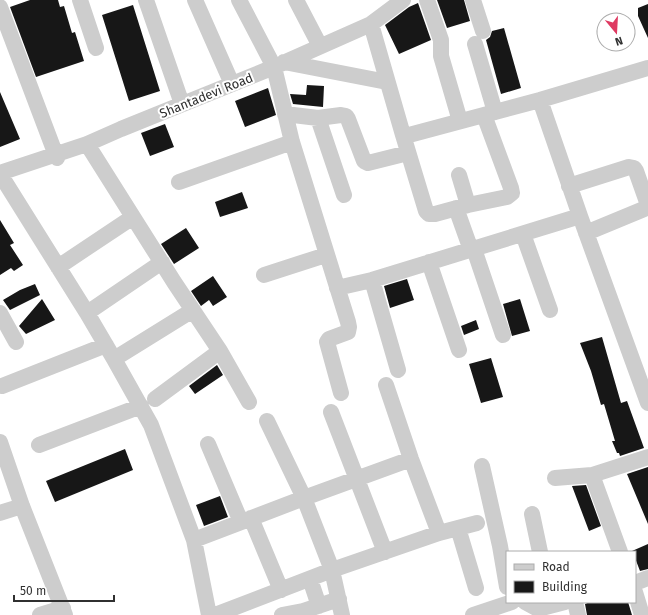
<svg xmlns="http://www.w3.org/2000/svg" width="648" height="615" viewBox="0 0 648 615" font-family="'Fira Sans',sans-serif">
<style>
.building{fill:#171717}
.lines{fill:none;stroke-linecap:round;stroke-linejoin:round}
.minor{stroke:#cdcdcd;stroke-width:16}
.labels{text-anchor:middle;stroke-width:4;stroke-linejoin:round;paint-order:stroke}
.street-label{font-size:13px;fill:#303030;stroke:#fff}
</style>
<rect width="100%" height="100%" fill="#fff"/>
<path class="building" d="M30 0H58L60 7 64 6 72 33 75 32 84 61 36 77 10 7Z
M437 0H464L470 21 447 28Z
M418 3 431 40 399 54 385 25 409 7Z
M648 4V38L638 16V8Z
M133 5 160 91 129 101 102 15Z
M504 28 521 88 501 94 486 40 490 37 492 31Z
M307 85 324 86 323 107 293 104 290 94 306 95Z
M268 88 276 115 245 127 235 101Z
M0 92 20 139 0 147Z
M165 124 174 147 150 156 141 133Z
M242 192 248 208 220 217 215 202Z
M0 220 14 243 10 245 23 265 14 271 11 268 0 275Z
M186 228 199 248 174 264 161 244Z
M213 276 227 297 213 306 209 300 201 306 191 291Z
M407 279 414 300 390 308 384 286Z
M35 284 40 295 10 310 3 300 20 290Z
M42 299 55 320 26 334 19 326Z
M520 299 530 331 512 336 503 304Z
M476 320 479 329 464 335 461 326Z
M602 337 621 403 627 401 644 448 620 456 619 453H617L612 441H615L604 404 601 405 591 371 580 343Z
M491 358 503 397 481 403 469 364Z
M217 365 223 375 195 394 189 386Z
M125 449 133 470 55 502 46 481Z
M648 467V524L627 474Z
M586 485 601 526 589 531 572 486Z
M220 496 228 517 204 526 196 505Z
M648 544V569L640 571 635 558V552L632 551Z
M590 602H628L632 615H587L585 604Z"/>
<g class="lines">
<path class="minor" d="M80 0 96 48
M146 0 182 104
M195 0 232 84
M239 0 274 67 292 142 348 322 349 327 348 332 329 339 327 342 341 393
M296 0 320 46
M427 0 441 40V56L460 121
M473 0 483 31
M0 7 57 158
M371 24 403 135H409L540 100 648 68
M475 44 495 112
M284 62 387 82
M540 100 580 216 648 403
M285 114 318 118 341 115 346 116 348 119 364 161 368 163 408 153
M318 118 344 195
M403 135 426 211 429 214H435L468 205 507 197 512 193 511 188 484 115
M87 144 174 282 220 351 249 402
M0 173 87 144 121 129 274 67 371 24 403 0
M0 174 87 313 114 359 151 425 194 540 209 615
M459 175 468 205
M179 182 292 142
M569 186 629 167 634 168 636 171 647 202V206L644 209 586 233
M456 208 471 250
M523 234 550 310
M474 249 503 335
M429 262 459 350
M58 267 133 217
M264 275 326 255
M372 280 398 370
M337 288 372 280 580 216
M0 313 16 342
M87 313 162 262
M114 359 193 310
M386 385 411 459 439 533
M2 386 106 345
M155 399 220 351
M331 412 385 552
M267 421 304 498 332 570 342 615
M0 442 22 506 65 615
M208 444 241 522
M39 445 141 406
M482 466 500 546 507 587
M592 475 620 552
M555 478 592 475 648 457
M0 513 22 506
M532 514 540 552
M251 518 281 590
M458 528 476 588
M194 540 304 498 411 459
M310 579 319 606
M635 583 648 578
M635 592 642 615
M525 602 538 609 565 602
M575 602 578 615
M40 615 63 608
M215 615 332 570 439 533 477 523
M282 615 303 611 339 599
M473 615 512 602"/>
</g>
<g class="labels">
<g class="street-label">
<text transform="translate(206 95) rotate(-22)" y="5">Shantadevi Road</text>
</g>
</g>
<rect x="506" y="551" width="130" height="52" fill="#ffffff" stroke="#acacac"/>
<rect x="514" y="564" width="20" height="6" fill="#cdcdcd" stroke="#acacac"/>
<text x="542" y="571" font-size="12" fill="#303030">Road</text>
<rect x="514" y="581" width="20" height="12" fill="#171717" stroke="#acacac"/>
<text x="542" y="591" font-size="12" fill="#303030">Building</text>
<g transform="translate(616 32) rotate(162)"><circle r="19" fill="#ffffff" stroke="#acacac"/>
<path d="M0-3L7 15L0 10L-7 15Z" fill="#df3a62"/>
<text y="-6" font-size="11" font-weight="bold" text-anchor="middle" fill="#303030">N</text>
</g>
<path d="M14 595v6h100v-6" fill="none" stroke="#303030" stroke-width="2"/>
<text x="20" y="595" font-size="12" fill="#303030" stroke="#ffffff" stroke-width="3" paint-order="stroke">50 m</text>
</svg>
